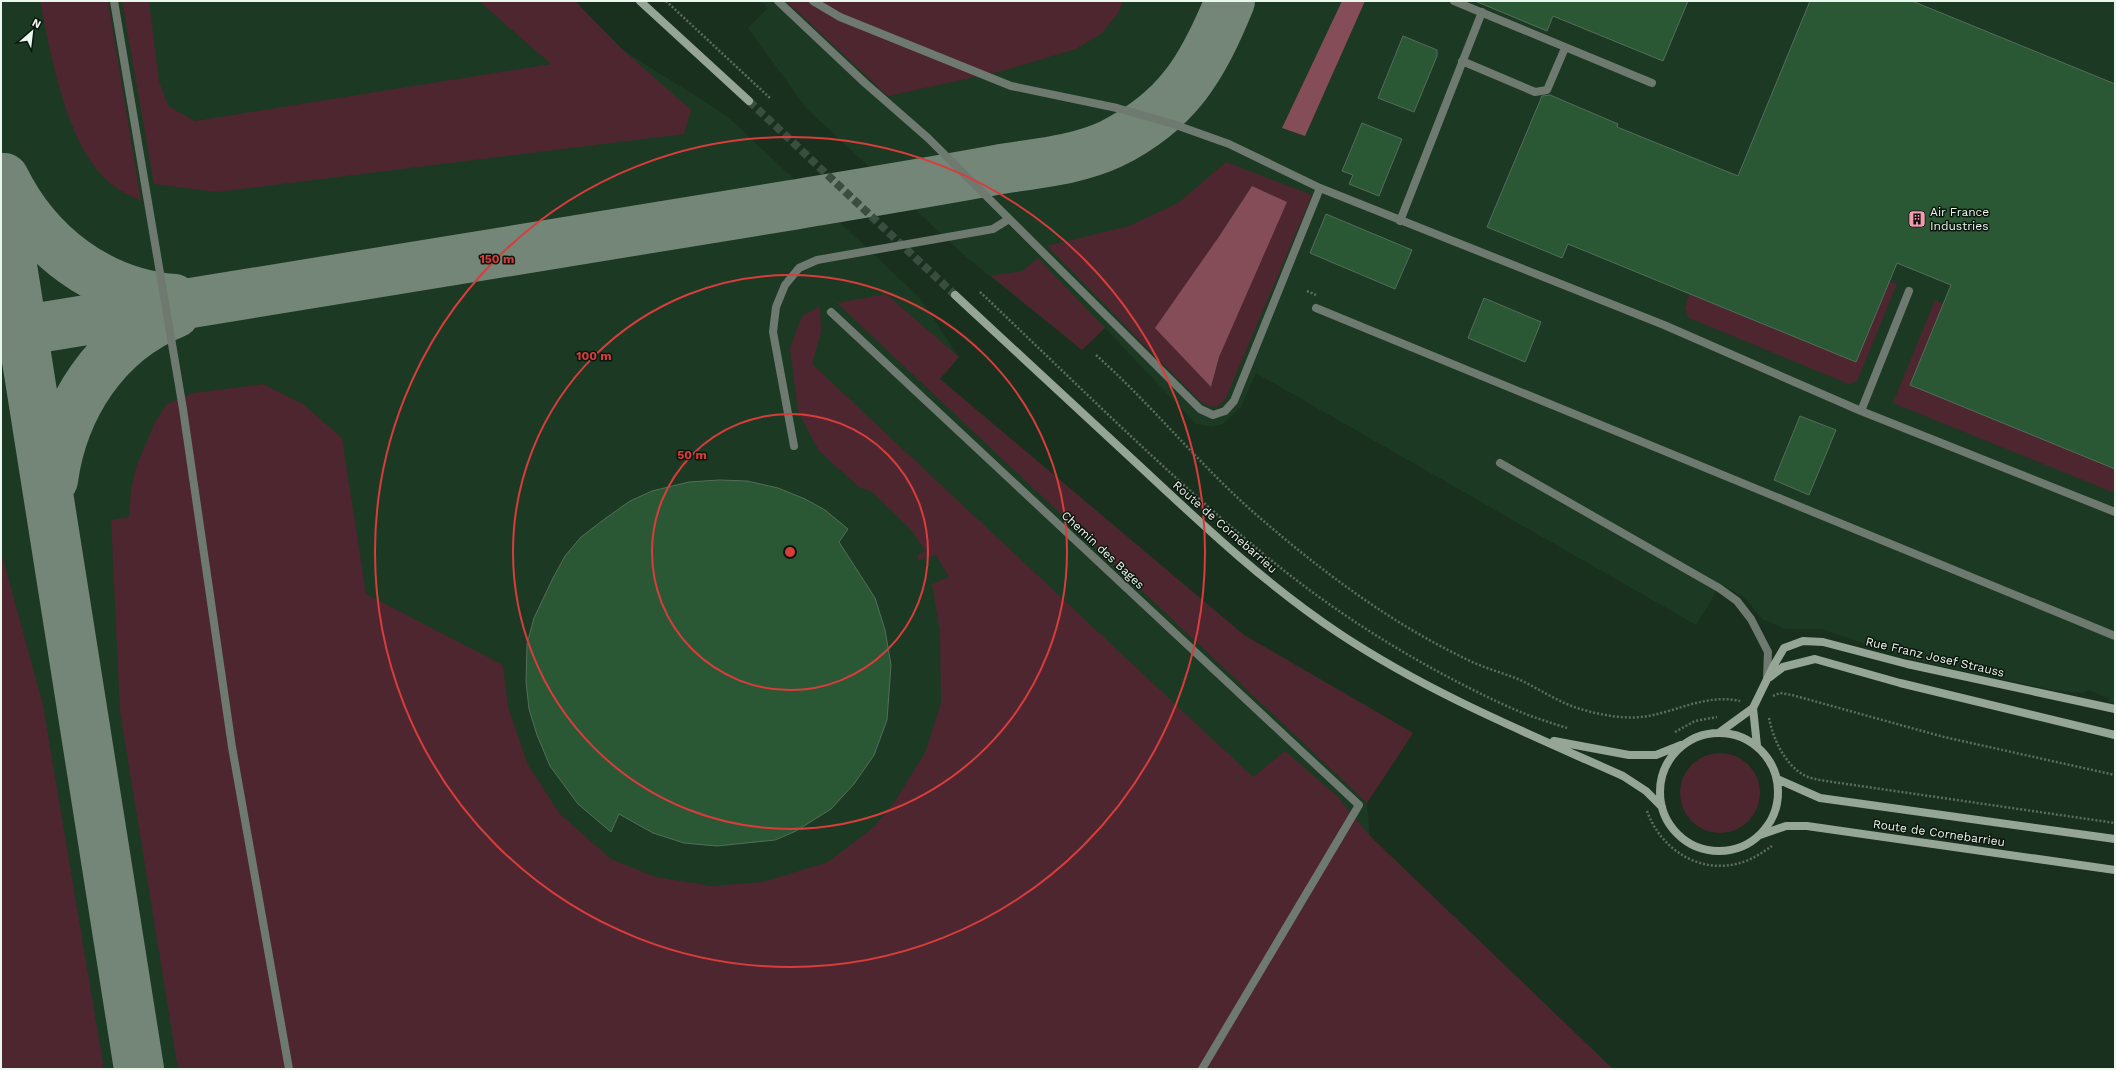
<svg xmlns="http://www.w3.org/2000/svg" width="2116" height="1070" viewBox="0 0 2116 1070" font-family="'Work Sans',sans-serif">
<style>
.built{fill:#1c3923}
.green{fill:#4e262f;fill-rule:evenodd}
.water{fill:#844d58}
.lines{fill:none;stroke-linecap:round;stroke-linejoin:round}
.taxiway{stroke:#748678;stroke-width:50}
.building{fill:#2a5835;stroke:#556d59}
.secondary-tunnel{stroke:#394e3e;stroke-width:8;stroke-dasharray:8 4;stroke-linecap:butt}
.path{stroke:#5b6e5f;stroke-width:2.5;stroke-dasharray:2 2;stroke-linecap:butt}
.lane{stroke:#6e7970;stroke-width:8}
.secondary{stroke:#95a697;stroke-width:8}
.ring{fill:none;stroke:#d83d3c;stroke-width:2}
.labels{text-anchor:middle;stroke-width:3;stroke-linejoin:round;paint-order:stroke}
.poi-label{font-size:12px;fill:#eaf7ec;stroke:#0c160e;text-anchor:start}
.street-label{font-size:12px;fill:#eaf7ec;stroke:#0c160e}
.centre{fill:#d83d3c;stroke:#0c160e;stroke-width:2}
.ring-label{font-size:12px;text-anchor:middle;font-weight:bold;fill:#d83d3c;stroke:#0c160e;stroke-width:3;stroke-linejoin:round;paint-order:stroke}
</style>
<rect width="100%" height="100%" fill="#1a301f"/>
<path class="built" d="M1 1H520L623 50 727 116 919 297 959 357 940 379 1244 635 1413 733 1367 803 1370 836 1219 1069H1Z
M761 1H2115V704L2108 701 2109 698 2088 690 2083 693 2053 690 1910 659 1822 629H1786L1762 619 1745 598 1721 584 1696 625 1256 373 1241 407 1223 424 1212 427 1196 424 1105 328 1082 350 965 256 807 109 748 28 768 8Z"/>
<path class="green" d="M40 1H108L141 201C132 196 121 192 114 186 67 152 51 55 40 1Z
M122 1H149L159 81 168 106 195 121 551 64 479 1H575L623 50 691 110 684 134 217 192 154 184Z
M786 1H1123L1118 13 1102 33 1076 49 1002 71 888 96Z
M1226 162 1312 195 1225 400 1217 407 1208 406 1200 401 1047 246 1129 226 1178 203ZM1252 186 1219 357 1211 387 1218 238Z
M1038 258 1105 328 1082 350 991 276 1022 271Z
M1889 281 1897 284 1857 381 1849 384 1689 318 1685 308 1689 294 1856 362Z
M886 294 959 357 940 379 1244 635 1413 733 1367 803 837 303Z
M1935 300 1943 304 1910 385 2115 469V493L1893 403Z
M820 306 821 332 812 364 1253 777 1285 751 1336 795 1370 836 1613 1069H178L120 711 111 520 129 517 131 490 136 467 155 422 167 404 193 393 263 384 303 404 342 438 366 594 503 665 508 707 528 765 560 814 611 859 656 877 711 886 763 882 828 862 874 827 895 801 925 753 941 703 940 631 932 584 949 577 936 555 919 560 917 556 925 551 912 531 871 491 859 487 819 451 798 411 790 348 802 316Z
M1 552 43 705 104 1069H1Z
M1680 793a40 40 0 1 1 80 0a40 40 0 1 1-80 0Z"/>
<path class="water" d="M1342 1H1365L1305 136 1282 128Z
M1252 186 1287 202 1219 357 1211 387 1155 328 1218 238Z"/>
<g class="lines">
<path class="taxiway" d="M4 178C37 245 99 293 174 299
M1 196 139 1069
M1 334C265 291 529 248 792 205 862 193 932 182 1001 169 1038 163 1077 160 1111 144 1178 111 1203 67 1230 1
M53 480C63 408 105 341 175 313"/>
</g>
<path class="building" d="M1475 1H1688L1663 61 1553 16 1547 31Z
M1810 1H1912L2115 84V469L1910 385 1951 285 1897 263 1856 362 1568 244 1562 258 1487 227 1542 96 1550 95 1618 124 1617 127 1738 176Z
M1403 36 1437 50V56L1414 112 1378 98Z
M1362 123 1402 139 1379 196 1349 184 1353 175 1342 171Z
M1326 214 1412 250 1395 289 1310 253Z
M1484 298 1541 322 1525 362 1468 338Z
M1800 416 1836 430 1809 495 1774 480Z
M719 480 747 481 778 488 805 499 825 510 848 529 839 542 875 598 885 630 891 665 887 720 874 755 854 784 831 809 796 831 775 840 717 846 684 843 653 833 619 814 611 832 578 804 550 766 537 735 529 709 526 682 527 644 534 618 553 578 565 556 581 537 606 518 630 501 652 491 689 482Z"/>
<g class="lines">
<path class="secondary-tunnel" d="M749 101 955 295"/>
<path class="path" d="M666 1 771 99
M1307 291 1316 295
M980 292C1072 379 1162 470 1260 551 1335 614 1421 667 1511 708 1529 716 1548 722 1567 728
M1096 355C1151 404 1197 462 1252 511 1316 567 1387 621 1464 658 1481 667 1500 672 1518 679 1538 688 1556 701 1577 708 1600 715 1629 721 1653 715 1681 709 1710 694 1740 701
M1773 696 1780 693 1792 695 1944 737 2115 775
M1769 718C1773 739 1786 768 1808 777 1814 779 1820 780 1826 781L2115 823
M1675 732 1695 721 1717 717
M1647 811C1661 850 1701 876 1743 862 1753 859 1763 852 1772 846"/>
<path class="lane" d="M114 1 183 409 232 747 289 1069
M778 1 865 83 928 138 1200 409 1213 415 1225 411 1234 401 1320 188
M813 1 840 17 1011 86 1117 108 1173 124 1229 144 1320 188 1664 325 1861 411 2115 512
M1454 1 1652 83
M1462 61 1535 92 1547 90 1565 48
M1400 221 1482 12
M1316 308 2115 636
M831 312 1359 805 1202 1069
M1861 411 1909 291
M794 446 773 332 776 307 785 285 799 268 817 260 993 229 1009 219
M1500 463 1719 588 1737 601 1751 619 1768 652 1767 678"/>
<path class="secondary" d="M640 1 749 101
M955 295C1018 354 1082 412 1145 471 1207 529 1269 587 1340 634 1429 693 1527 733 1623 776L1646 791 1662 807
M1770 677 1783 667 1815 659 1900 683 2115 735
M1753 708 1757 746
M1720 732 1753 708 1774 665 1784 648 1803 641 1823 642 1907 664 2115 709
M1660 792a59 59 0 1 1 118 0a59 59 0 1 1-118 0Z
M1554 741 1629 755H1656L1681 745
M1777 779 1820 798 2115 839
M1760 835 1786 826H1807L2115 870"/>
</g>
<g class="ring">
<circle cx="790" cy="552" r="138"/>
<circle cx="790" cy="552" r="277"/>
<circle cx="790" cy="552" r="415"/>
</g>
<defs>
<symbol id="building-square" viewBox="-11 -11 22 22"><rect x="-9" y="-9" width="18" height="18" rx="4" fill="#f39aac" stroke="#0c160e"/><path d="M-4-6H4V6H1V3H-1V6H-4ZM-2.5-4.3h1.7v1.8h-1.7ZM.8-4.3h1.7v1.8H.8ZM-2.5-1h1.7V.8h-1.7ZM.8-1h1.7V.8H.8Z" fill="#111"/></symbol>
</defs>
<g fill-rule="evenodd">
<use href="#building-square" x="1907" y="209" width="20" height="20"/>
</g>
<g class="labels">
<g class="poi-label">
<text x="1930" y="216">Air France<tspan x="1930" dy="14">Industries</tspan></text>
</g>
<g class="street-label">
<text transform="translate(1225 527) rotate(41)" y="4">Route de Cornebarrieu</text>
<text transform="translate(1103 550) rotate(43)" y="4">Chemin des Bages</text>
<text transform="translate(1935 657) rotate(13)" y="4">Rue Franz Josef Strauss</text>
<text transform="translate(1939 833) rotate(8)" y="4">Route de Cornebarrieu</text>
</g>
</g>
<circle cx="790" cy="552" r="6" class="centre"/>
<g class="ring-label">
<text x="497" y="263">150 m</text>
<text x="594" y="360">100 m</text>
<text x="692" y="459">50 m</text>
</g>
<rect width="2116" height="1070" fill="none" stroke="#eaf7ec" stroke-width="4"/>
<g transform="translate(32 32) rotate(28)" stroke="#0c160e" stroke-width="3" paint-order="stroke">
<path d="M0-3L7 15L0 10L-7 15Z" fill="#eaf7ec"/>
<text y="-6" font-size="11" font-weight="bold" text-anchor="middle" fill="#eaf7ec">N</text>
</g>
</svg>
